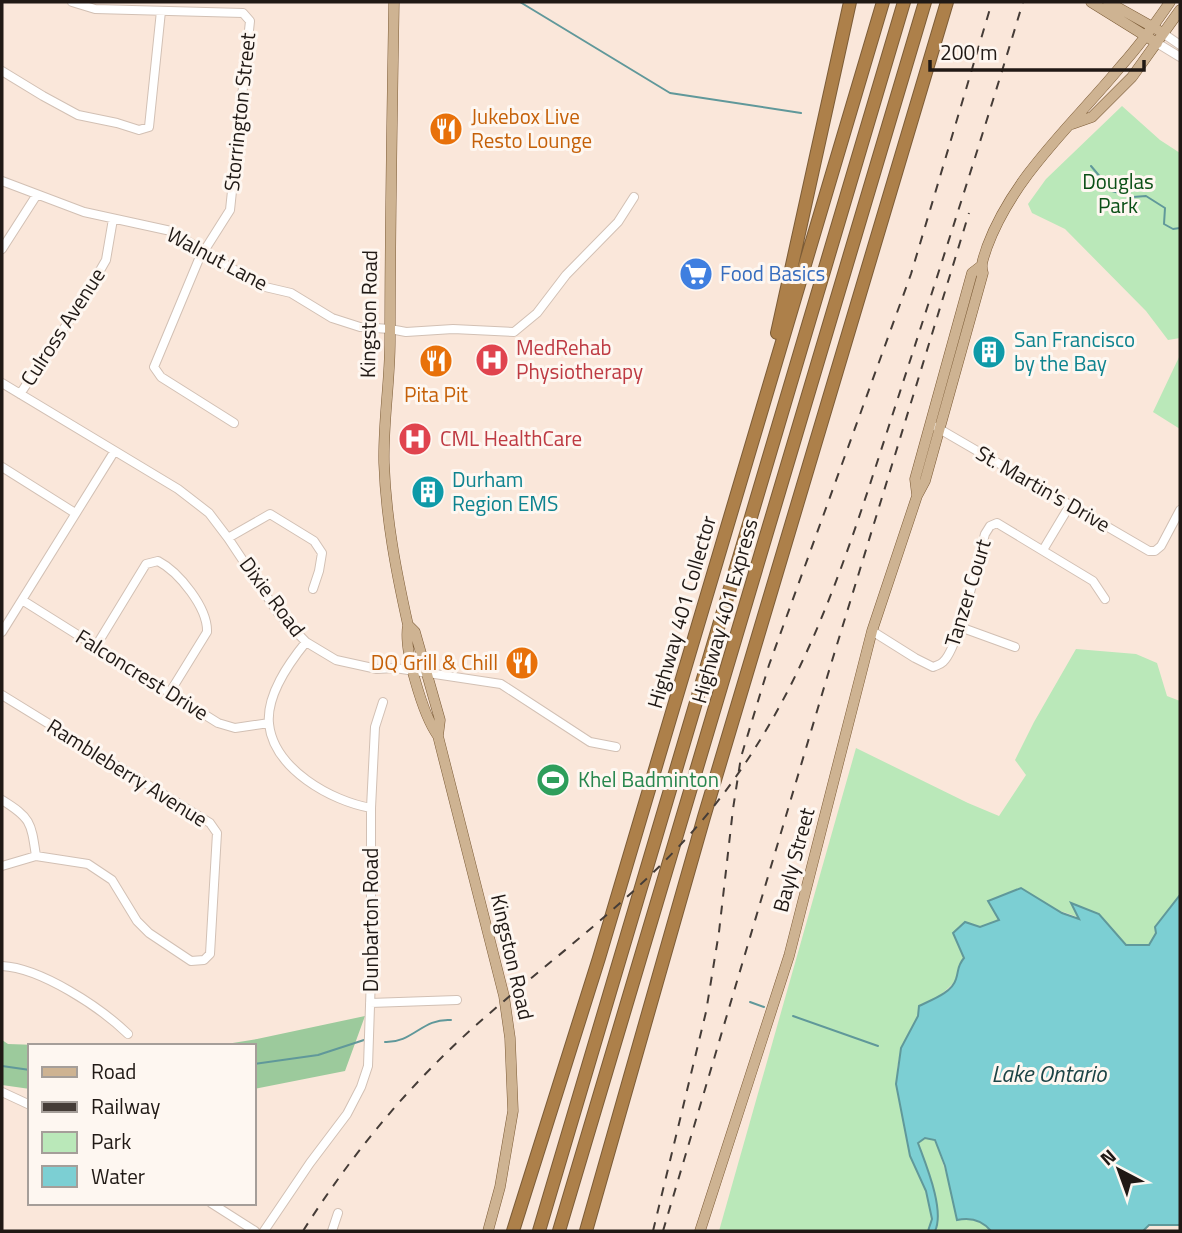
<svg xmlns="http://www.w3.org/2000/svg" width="1182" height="1233" viewBox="0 0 1182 1233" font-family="'Titillium Web',sans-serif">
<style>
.green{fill:#bae8b9}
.forest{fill:#9cca9c}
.water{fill:#7ccfd3;stroke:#60989a;stroke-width:2}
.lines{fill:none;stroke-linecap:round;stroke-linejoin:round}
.stream{stroke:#60989a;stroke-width:2}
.minor-casing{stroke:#d2c0b4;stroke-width:10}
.major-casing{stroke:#7c5c37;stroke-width:11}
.highway-casing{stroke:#7c5c37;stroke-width:14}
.minor{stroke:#fff;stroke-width:8}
.major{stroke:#ceb392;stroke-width:10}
.highway{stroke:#ad804a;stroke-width:12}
.rail{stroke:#453c37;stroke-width:2;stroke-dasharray:9 9;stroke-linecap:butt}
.labels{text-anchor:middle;stroke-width:6;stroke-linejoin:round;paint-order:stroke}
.street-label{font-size:21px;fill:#201915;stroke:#fef7f1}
.food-label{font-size:21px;fill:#c56008;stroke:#fef7f1;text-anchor:start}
.park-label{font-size:21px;fill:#0a4f15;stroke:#fef7f1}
.shop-label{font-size:21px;fill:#366cbe;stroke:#fef7f1;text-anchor:start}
.culture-label{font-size:21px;fill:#0d838f;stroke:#fef7f1;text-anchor:start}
.health-label{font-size:21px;fill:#be3a42;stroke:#fef7f1;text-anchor:start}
.leisure-label{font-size:21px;fill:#27864d;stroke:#fef7f1;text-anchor:start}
.water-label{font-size:23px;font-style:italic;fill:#1c4446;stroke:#fef7f1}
</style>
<rect width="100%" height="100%" fill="#fae7da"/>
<path class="green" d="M1122 106 1160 140 1180 153V338L1168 340 1146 311 1065 229 1032 213 1028 204 1046 179Z
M1180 355V429L1153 412Z
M1076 649 1136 654 1157 663 1167 696 1180 701V895L1172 905 1180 1102 1126 945C1108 935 1076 912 1056 911 1036 910 999 920 980 927 973 974 952 983 921 1013 915 1019 911 1029 907 1036 884 1080 906 1124 925 1164L918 1143 925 1138 935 1139 948 1179 992 1231H719L856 748 968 803 999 816 1026 775 1015 760 1034 722Z"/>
<path class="forest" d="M365 1016 345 1071 254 1089V1046H214L257 1039Z
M2 1040 8 1044 67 1046H30V1089L2 1085Z"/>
<path class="water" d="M1021 888 1062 913 1079 919 1071 903 1099 914 1126 945H1149L1156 933 1155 927 1180 895V1225H1149L1143 1231H991C982 1220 971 1217 957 1220L945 1166 935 1140 925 1138 918 1143C926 1165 945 1210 935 1231H928L932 1219 926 1191 910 1156 896 1084 901 1048 918 1016 919 1006C931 1000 952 993 956 979 959 970 957 966 964 958L953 933 965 922 980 927 999 920 988 901Z"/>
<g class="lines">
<path class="stream" d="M520 2 670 93 801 113
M1091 166 1112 191 1133 197 1146 196 1165 208 1164 224 1173 229 1180 228
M750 1002 764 1007
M793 1016 878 1046
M385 1042C413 1043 422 1018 451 1020
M254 1064 318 1055 364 1040
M2 1066 30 1070"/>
<defs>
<path id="minor" d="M72 2 95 9 243 13 250 21 230 210 199 259 154 367 161 377 234 423
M1164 34 1180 45
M1157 43 1180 57
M2 71 43 96 78 115 117 123 139 130 149 127 161 11
M2 181 84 212 171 231 261 286 291 293 332 318 360 327 390 329 406 332 453 329 514 332 537 313 566 275 618 222 634 197
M2 249 36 196
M2 383 178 489 209 513 228 538 278 613 306 642 336 660 377 669 395 668 501 684 590 742 616 747
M20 394 83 300 106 260 113 219
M936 427 1149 551H1155L1161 546 1180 510
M2 467 75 513
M228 538 270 514 314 541 322 553 319 571 313 589
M1043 550 1070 505
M22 600 218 723 235 728 269 723
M960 627 1015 647
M872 631 915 658 933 667C937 665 940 665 943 662 959 648 978 559 985 534L990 526 997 523 1093 581 1105 599
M2 632 114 452
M306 642C289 663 266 695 269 724 274 769 331 801 371 808
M96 646 146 564 158 561C179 572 208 608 207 632L170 692
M2 695 210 823 217 833 210 954 204 960 191 961 149 933 137 921 112 880 88 864 36 856 2 866
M2 800C31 818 31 822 36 856
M2 966C41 968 100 1007 128 1034
M370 1003 457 1000
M2 1092 30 1105
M211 1203 255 1231
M264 1231 310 1163 347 1114 361 1087 368 1066 371 976V808L375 727 383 702
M332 1231 338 1213"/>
<path id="major" d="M394 2C392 115 390 228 390 341 390 382 383 422 384 463 386 519 396 571 408 625 403 649 423 715 438 736L504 996 510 1038 513 1111 500 1187 488 1231
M1091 2 1157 43
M1108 2 1158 30
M1072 124 1092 117 1132 77 1180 10
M917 495 915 479 972 273 981 266
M408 625 415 632 440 720 438 736
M700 1231 789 956 872 631 917 496 925 481 983 273C980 264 984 257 987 247 1013 176 1074 123 1121 66 1139 46 1155 24 1170 2"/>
<path id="highway" d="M777 333 850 2
M513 1231 599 958 883 2
M539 1231 904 2
M559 1231 925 2
M586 1231 704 817 947 2"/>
</defs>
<use href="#minor" class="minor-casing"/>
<use href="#major" class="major-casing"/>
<use href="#highway" class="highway-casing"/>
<use href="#minor" class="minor"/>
<use href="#major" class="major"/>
<use href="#highway" class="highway"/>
<path class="rail" d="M303 1231C353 1152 412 1081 483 1019 562 950 648 889 714 806 810 685 850 545 897 401 940 268 983 135 1023 2
M653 1231 706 1012 719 932 733 809 741 757 769 665 911 274 992 2
M663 1231 828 674 969 213"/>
</g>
<defs>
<symbol id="restaurant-disc" viewBox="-11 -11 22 22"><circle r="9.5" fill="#e8710a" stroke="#fef7f1"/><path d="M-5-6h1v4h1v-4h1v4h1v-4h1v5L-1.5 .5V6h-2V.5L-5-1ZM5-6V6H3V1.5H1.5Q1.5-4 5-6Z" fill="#fff"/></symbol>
<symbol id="supermarket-disc" viewBox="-11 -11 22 22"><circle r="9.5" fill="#3f7fe0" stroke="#fef7f1"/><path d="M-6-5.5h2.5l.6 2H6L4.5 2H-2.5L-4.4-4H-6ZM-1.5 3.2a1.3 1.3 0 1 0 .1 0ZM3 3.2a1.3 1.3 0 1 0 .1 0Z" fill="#fff"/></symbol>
<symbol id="building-disc" viewBox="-11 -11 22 22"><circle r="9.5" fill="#0f9aa8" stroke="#fef7f1"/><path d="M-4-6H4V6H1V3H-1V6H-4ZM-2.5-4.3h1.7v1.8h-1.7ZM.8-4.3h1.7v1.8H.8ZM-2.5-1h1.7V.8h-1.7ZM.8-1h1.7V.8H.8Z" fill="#fff"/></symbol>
<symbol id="hospital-disc" viewBox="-11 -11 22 22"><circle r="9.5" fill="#e0444e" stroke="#fef7f1"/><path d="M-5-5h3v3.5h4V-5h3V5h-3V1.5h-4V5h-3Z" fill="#fff"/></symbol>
<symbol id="stadium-disc" viewBox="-11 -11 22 22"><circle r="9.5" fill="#2e9e5b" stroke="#fef7f1"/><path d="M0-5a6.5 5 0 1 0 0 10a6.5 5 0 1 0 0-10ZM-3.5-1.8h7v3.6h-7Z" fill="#fff"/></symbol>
</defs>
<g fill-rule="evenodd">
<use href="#restaurant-disc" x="427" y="110" width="38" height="38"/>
<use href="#supermarket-disc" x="677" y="255" width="38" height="38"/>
<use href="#building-disc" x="970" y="333" width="38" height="38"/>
<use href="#hospital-disc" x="473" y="341" width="38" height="38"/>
<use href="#restaurant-disc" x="417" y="342" width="38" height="38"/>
<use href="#hospital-disc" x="396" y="420" width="38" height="38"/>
<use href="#building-disc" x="409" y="473" width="38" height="38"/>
<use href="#restaurant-disc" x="503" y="644" width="38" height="38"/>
<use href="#stadium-disc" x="534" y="761" width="38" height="38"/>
</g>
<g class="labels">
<g class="street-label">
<text transform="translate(240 112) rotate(-84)" y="7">Storrington Street</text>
<text transform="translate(217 259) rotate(28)" y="7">Walnut Lane</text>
<text transform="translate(369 314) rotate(-89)" y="7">Kingston Road</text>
<text transform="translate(63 327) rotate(-57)" y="7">Culross Avenue</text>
<text transform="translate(1043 489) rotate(30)" y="7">St. Martin's Drive</text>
<text transform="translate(968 593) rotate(-73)" y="7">Tanzer Court</text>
<text transform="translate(272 597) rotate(53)" y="7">Dixie Road</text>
<text transform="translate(725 611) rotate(-74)" y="7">Highway 401 Express</text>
<text transform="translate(682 612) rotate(-74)" y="7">Highway 401 Collector</text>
<text transform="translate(142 675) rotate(32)" y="7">Falconcrest Drive</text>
<text transform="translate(127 773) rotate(32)" y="7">Rambleberry Avenue</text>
<text transform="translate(794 860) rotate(-75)" y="7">Bayly Street</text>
<text transform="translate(371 920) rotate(-90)" y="7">Dunbarton Road</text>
<text transform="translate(512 957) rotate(77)" y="7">Kingston Road</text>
</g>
<g class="food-label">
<text x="471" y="124">Jukebox Live<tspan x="471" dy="24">Resto Lounge</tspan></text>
<text x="436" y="402" text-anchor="middle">Pita Pit</text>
<text x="498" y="670" text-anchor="end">DQ Grill &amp; Chill</text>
</g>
<g class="park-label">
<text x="1118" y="189">Douglas<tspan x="1118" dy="24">Park</tspan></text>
</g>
<g class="shop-label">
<text x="720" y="281">Food Basics</text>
</g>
<g class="culture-label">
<text x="1014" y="347">San Francisco<tspan x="1014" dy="24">by the Bay</tspan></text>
<text x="452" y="487">Durham<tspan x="452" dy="24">Region EMS</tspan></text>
</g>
<g class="health-label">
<text x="516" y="355">MedRehab<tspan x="516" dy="24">Physiotherapy</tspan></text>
<text x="440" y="446">CML HealthCare</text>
</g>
<g class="leisure-label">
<text x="578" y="787">Khel Badminton</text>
</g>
<g class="water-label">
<text x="1049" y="1082">Lake Ontario</text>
</g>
</g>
<rect width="1182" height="1233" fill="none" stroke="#201915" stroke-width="7"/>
<rect x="28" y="1044" width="228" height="161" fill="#fef7f1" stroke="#a59e99" stroke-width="2"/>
<rect x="42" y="1067" width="35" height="10" fill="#ceb392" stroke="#a59e99" stroke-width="2"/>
<text x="91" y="1079" font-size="21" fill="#201915">Road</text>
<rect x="42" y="1102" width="35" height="10" fill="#453c37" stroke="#a59e99" stroke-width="2"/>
<text x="91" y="1114" font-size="21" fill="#201915">Railway</text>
<rect x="42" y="1132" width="35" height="21" fill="#bae8b9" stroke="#a59e99" stroke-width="2"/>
<text x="91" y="1149" font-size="21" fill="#201915">Park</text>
<rect x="42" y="1166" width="35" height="21" fill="#7ccfd3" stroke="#a59e99" stroke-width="2"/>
<text x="91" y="1184" font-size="21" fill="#201915">Water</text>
<g transform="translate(1119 1170) rotate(319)" stroke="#fef7f1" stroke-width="5" paint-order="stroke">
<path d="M0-5L12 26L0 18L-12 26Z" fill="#201915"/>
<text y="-10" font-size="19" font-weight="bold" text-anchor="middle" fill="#201915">N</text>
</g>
<path d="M930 60v10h214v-10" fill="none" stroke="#201915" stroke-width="3.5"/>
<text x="940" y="60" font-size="21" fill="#201915" stroke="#fef7f1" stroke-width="5" paint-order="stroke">200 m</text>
</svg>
